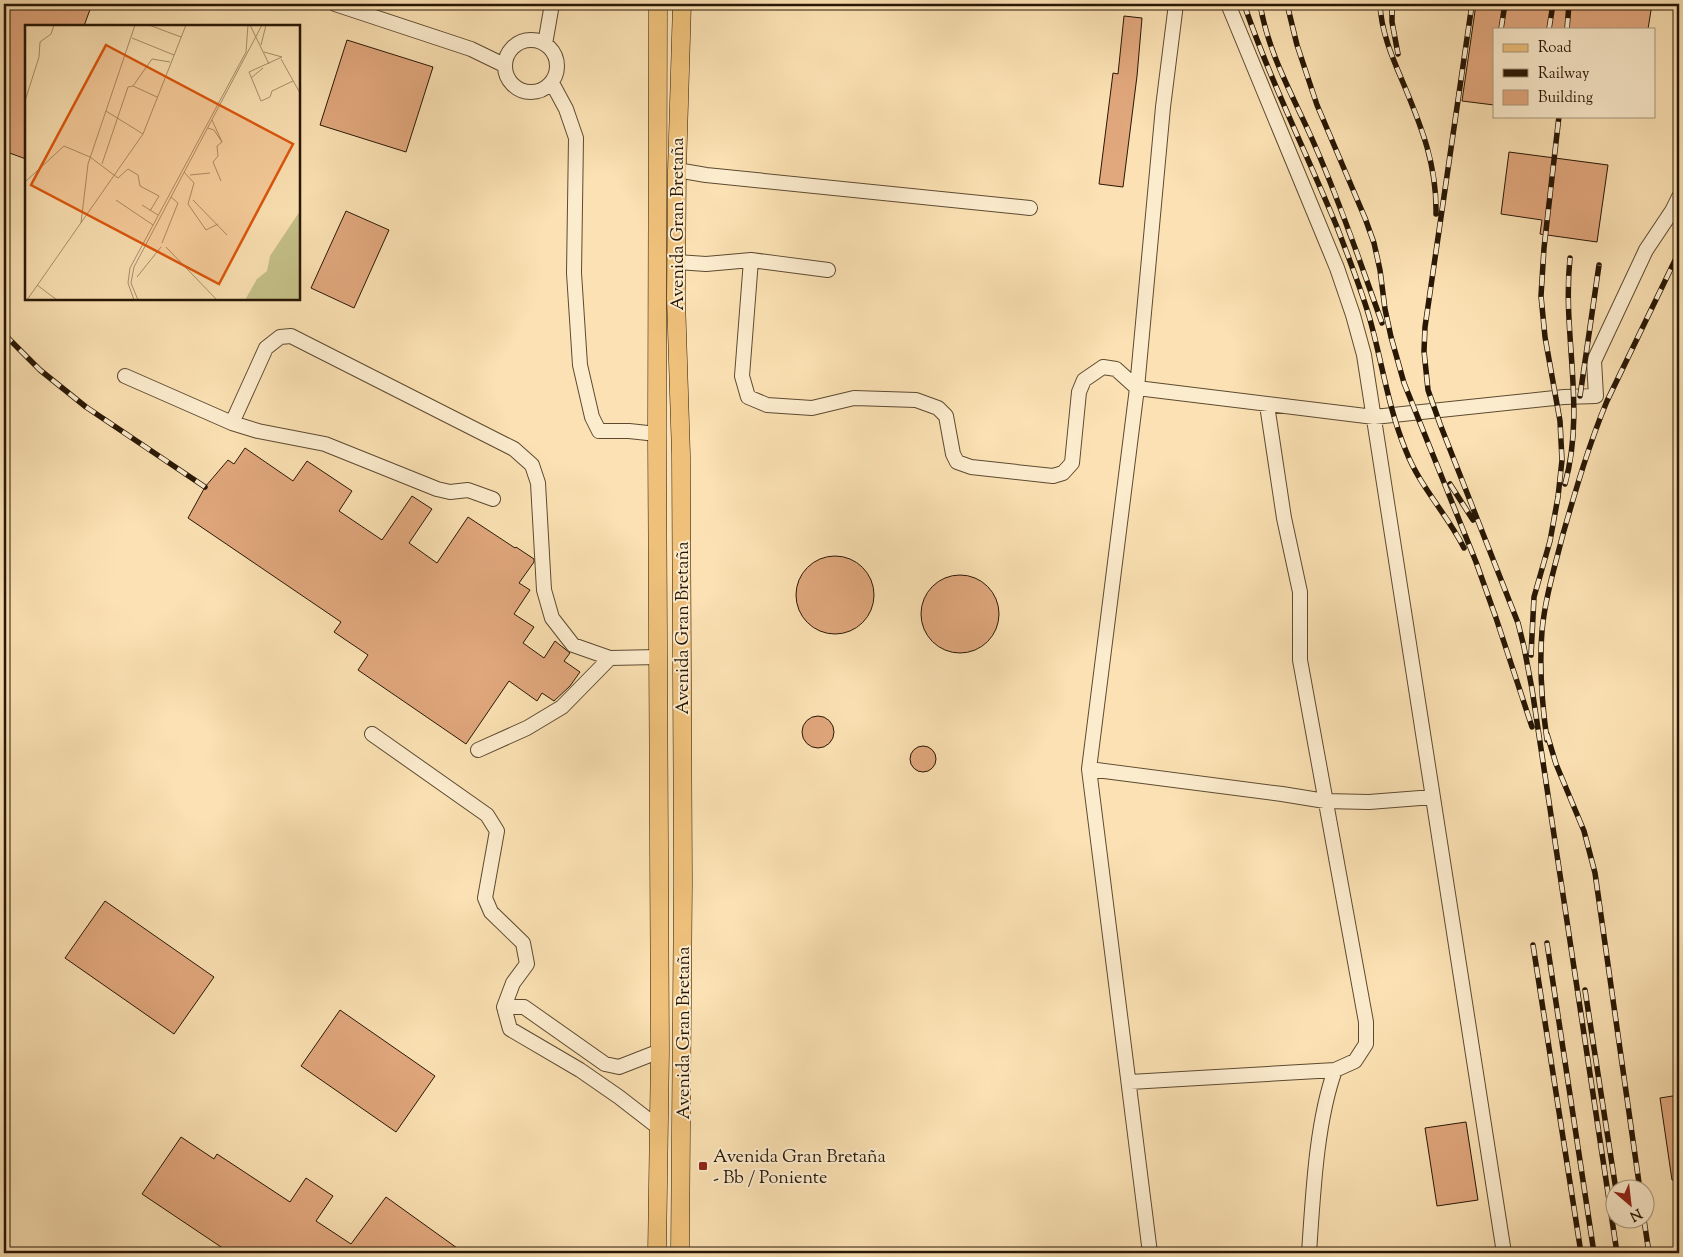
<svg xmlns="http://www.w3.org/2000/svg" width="1683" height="1257" viewBox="0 0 1683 1257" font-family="'Sorts Mill Goudy',serif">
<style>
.building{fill:#e1a77d;stroke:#281705}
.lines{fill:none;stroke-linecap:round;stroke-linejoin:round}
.minor-casing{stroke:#5d4a30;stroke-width:16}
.major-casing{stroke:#281705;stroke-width:19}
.minor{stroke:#fcecce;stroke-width:14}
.major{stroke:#eec07a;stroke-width:18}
.rail-casing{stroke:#281705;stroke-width:5.5}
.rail{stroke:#fcecce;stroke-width:4;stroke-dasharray:11;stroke-linecap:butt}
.poi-dot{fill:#8f2418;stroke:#fcecce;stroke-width:2}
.labels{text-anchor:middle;stroke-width:4;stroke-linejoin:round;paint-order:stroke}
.street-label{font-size:18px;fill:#281705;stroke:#fcecce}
.poi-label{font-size:18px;fill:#281705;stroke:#fcecce;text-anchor:start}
.inset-road{fill:none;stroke:#a7906d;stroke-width:1}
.view{fill:#de560c;fill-opacity:0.15;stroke:#de560c;stroke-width:2.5}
.inset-edge{fill:none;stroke:#281705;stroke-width:2.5}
</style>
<rect width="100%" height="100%" fill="#fbe1b3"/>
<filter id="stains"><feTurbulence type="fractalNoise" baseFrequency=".004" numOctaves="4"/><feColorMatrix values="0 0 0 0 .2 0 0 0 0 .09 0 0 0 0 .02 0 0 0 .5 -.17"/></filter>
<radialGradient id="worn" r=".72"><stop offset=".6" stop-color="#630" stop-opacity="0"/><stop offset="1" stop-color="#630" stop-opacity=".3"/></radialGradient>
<path class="building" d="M4 4H92L84 26H26V159L4 151Z
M1476 4H1652L1648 29H1494V105L1462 101Z
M1124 16 1142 18 1137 76 1123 187 1099 184 1113 73 1118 74Z
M347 40 433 67 406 152 320 125Z
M1509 152 1608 165 1597 242 1540 234 1542 220 1501 214Z
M346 211 389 230 354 308 311 288Z
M245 448 293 481 307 461 352 491 339 511 382 540 412 496 432 509 409 543 437 563 468 517 515 548 516 547 534 559V562L519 583 530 590 514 614 534 627 523 643 544 658 555 641 570 653 564 661 580 672 570 686 554 701 542 693 537 701 509 681 466 744 358 670 368 655 334 632 341 622 188 518 205 487 228 460 234 464Z
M796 595a39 39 0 1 1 78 0a39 39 0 1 1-78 0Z
M921 614a39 39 0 1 1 78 0a39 39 0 1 1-78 0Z
M802 732a16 16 0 1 1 32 0a16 16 0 1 1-32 0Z
M910 759a13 13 0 1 1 26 0a13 13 0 1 1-26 0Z
M105 901 214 977 174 1034 65 958Z
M340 1010 435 1076 396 1132 301 1066Z
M1679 1095V1180H1672L1660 1098Z
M1466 1122 1478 1200 1437 1206 1425 1128Z
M181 1137 214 1159 217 1154 290 1202 306 1178 333 1196 316 1221 351 1244 386 1197 464 1253H230L142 1194Z"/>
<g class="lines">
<defs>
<path id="minor" d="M335 4 471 49 504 65
M1228 4 1337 268 1353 315 1364 355 1504 1253
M505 66a26 26 0 1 1 52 0a26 26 0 1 1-52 0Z
M545 44 552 4
M552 83 566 109 576 138 574 273 580 365 592 417 599 431H629L657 434
M677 170 706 175 1030 208
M751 260 742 376 748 397 767 405 812 408 854 398 916 400 938 408 946 416 953 454 957 462 971 467 1053 476 1063 473 1072 463 1079 392 1084 380 1103 367 1116 369 1137 388 1374 417 1564 397 1596 396 1594 361 1646 250 1672 211 1679 197
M677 262 706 264 751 260 828 270
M125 376 232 423 258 431 325 444 437 489 450 492 468 490 493 499
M232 423 266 348 280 337 291 336 514 449 532 465 538 483 544 590 552 618 573 645 610 658 658 657
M372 734 487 815 497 831 485 898 491 912 523 943 527 964 513 983 504 1007 510 1029 580 1070 619 1097 659 1128
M478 750 527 728 562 707 610 658
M1089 769 1282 794 1325 801 1369 802 1433 797
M504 1007H524L605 1064 619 1067 660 1051
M1130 1082 1335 1070 1355 1061 1366 1044V1022L1300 660V592L1284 518 1267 405
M1150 1253 1089 769 1137 388 1163 107 1176 4
M1309 1253C1313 1196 1316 1123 1335 1070"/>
<path id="major" d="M657 1253 660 1051 657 434 658 4
M680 1253 683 882 681 455 676 299 677 170 682 4"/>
</defs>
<use href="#minor" class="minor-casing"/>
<use href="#major" class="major-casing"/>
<use href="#minor" class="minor"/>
<use href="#major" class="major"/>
<defs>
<path id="rail" d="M1244 4C1270 80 1306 152 1337 227 1348 256 1360 286 1369 316 1382 361 1388 408 1406 451 1420 487 1447 514 1464 548
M1260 4C1269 57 1295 99 1316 148 1341 205 1361 265 1382 323
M1287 4 1297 45 1317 105 1365 218 1374 243 1380 270 1385 309 1391 337 1404 383 1476 562 1496 618 1532 727
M1380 4C1381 32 1393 59 1404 85 1422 128 1437 166 1436 214
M1392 4V22L1398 54
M1472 4 1425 327 1424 351 1428 390 1440 424 1518 623 1524 647 1532 689 1617 1253
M1501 29 1505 4
M1549 29 1553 4
M1567 29 1569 4
M4 334 40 370 86 407 205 487
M1580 396 1599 265
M1450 484 1473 520
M1565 484C1586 407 1562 335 1570 258
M1531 655 1534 597 1550 541 1558 497 1562 460 1560 421 1545 337 1541 296 1544 248 1559 116
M1547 734 1556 764 1584 831 1595 873 1640 1190
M1547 740C1542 704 1539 667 1542 631 1545 598 1555 566 1563 534 1576 489 1589 444 1607 401L1679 252
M1547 943 1594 1253
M1533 945 1581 1253
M1585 990 1616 1190
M1644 1220 1649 1253"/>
</defs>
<use href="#rail" class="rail-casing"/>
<use href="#rail" class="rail"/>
</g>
<rect class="poi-dot" x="698" y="1161" width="10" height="10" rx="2.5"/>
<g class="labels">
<g class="street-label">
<text transform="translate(677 224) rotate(-90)" y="6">Avenida Gran Bretaña</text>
<text transform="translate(682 628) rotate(-90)" y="6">Avenida Gran Bretaña</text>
<text transform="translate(683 1033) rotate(-90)" y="6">Avenida Gran Bretaña</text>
</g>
<g class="poi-label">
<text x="713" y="1162">Avenida Gran Bretaña<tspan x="713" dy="21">- Bb / Poniente</tspan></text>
</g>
</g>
<g transform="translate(25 25)">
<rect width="275" height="275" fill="#fbe1b3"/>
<path d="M275 186V275H220L232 254 242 246 245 231Z" fill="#c5c188"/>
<path class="inset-road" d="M124 0 156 12M225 0 244 39M107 13 149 30M236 20 241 0M239 27 257 32 224 47 236 76 245 72 247 66 268 56M256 34 275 68M226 53 238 43M108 61 127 34 145 37M0 76 14 32 15 17 26 9 29 0M81 86 118 109M187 95 197 117M183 103 189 105 197 117M77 139 103 62 108 61 132 72M159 147 169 158 163 179 181 205 193 199M165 150 185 148M196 156 188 137 193 131 192 121 197 117M0 157 39 121 65 132 93 153 103 144 113 150 115 161 134 171 125 186M91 175 128 200M168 175 202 210M117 180 133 190M56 198 63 139 110 0M137 218 153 178 146 172M141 222 192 275M112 252 136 222M12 260 32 275M2 275 118 109 161 0M109 275 103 258 105 243 221 27 223 0M113 275 106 258 109 242 237 0"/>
<path class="view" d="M81 20 268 119 194 259 6 160Z"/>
<rect width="275" height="275" class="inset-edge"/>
</g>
<rect width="1683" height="1257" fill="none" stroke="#fbe1b3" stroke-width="20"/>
<rect x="5" y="5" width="1673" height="1247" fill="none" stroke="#281705" stroke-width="2.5"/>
<rect x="10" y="10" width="1663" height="1237" fill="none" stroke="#281705"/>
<rect x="1493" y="28" width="162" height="90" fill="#fcecce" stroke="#a7977e"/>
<rect x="1503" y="44" width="25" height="8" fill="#eec07a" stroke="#a7977e"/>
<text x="1538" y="52" font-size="15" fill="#281705">Road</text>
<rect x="1503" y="69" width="25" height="8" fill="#281705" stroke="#a7977e"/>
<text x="1538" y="78" font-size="15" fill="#281705">Railway</text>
<rect x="1503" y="90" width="25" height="15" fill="#e1a77d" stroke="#a7977e"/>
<text x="1538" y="102" font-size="15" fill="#281705">Building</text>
<g transform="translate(1630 1204) rotate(152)"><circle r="24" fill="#fcecce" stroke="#a7977e"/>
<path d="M0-4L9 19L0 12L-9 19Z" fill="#8f2418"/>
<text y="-8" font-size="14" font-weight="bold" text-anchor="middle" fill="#281705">N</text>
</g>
<rect width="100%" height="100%" filter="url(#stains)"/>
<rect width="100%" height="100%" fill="url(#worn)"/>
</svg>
